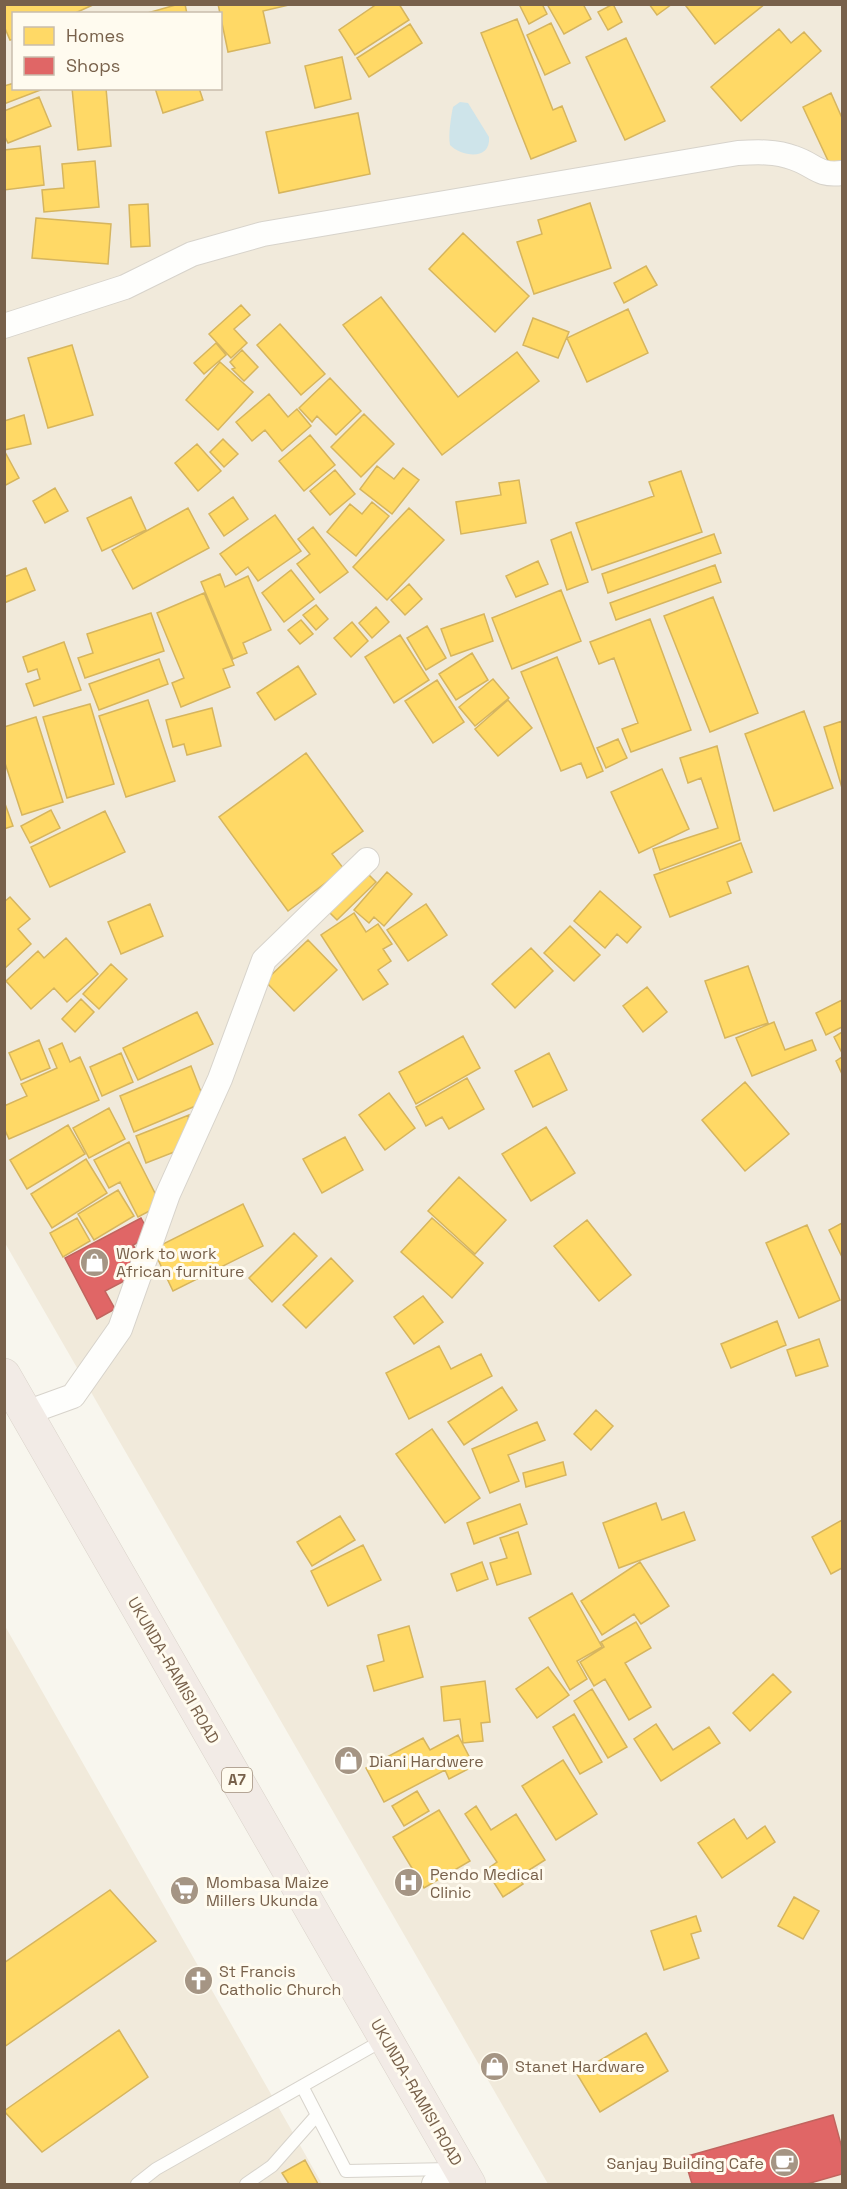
<svg xmlns="http://www.w3.org/2000/svg" width="847" height="2189" font-family="'Space Grotesk',sans-serif">
	<rect width="100%" height="100%" fill="#f8f6ee"/>
	<path fill="#f1eadb" fill-rule="evenodd" d="M4 5H842V2184H548L5 1243ZM14 14H220V88H14Z
		M5 1626 322 2184H5Z"/>
	<path fill="#cee4ea" d="M460 102 468 103 489 137C491 161 462 157 450 145 448 135 451 117 453 107Z"/>
	<path fill="#ffd966" stroke="#d6b55e" stroke-width="1.5" d="M4 4H95L73 14H14V39L10 40 4 26Z
		M179 4H185L187 14H144Z
		M218 4H293L263 11 270 43 228 52Z
		M377 4H399L409 20 355 55 339 30Z
		M519 4H542L547 14 529 24Z
		M547 4H583L591 19 564 34Z
		M613 4 622 22 608 30 598 12Z
		M649 4H672L657 15Z
		M688 4H765L715 44 686 6Z
		M517 19 553 110 562 106 576 141 531 159 481 33Z
		M551 23 570 63 545 75 527 35Z
		M410 24 422 43 369 77 357 58Z
		M779 29 791 43 804 32 821 51 741 121 711 87Z
		M626 38 665 121 625 140 586 57Z
		M342 57 351 99 315 108 305 66Z
		M14 83V88L43 89 4 104V86Z
		M72 88H106L111 146 78 150Z
		M155 88H199L203 100 163 113Z
		M831 93 842 118V161L831 167 803 107Z
		M39 97 51 126 8 143 4 135V111Z
		M358 113 370 174 279 193 266 132Z
		M40 146 44 185 4 190V150Z
		M95 161 99 207 44 212 42 190 64 188 62 164Z
		M590 203 611 268 534 294 517 242 542 234 538 220Z
		M148 204 150 246 131 247 129 205Z
		M36 218 111 224 108 264 32 258Z
		M463 233 529 296 495 332 429 269Z
		M646 266 657 285 624 303 614 283Z
		M381 297 458 397 517 352 539 381 442 455 343 325Z
		M241 305 250 315 234 329 247 343 231 358 209 334Z
		M628 309 648 353 587 382 567 338Z
		M533 318 569 332 558 358 523 345Z
		M280 324 325 374 301 395 257 345Z
		M216 343 226 355 204 374 194 363Z
		M72 345 93 415 48 428 28 358Z
		M242 350 258 367 244 381 232 369 235 368 230 362Z
		M220 362 253 392 218 430 186 400Z
		M330 378 361 411 336 435 317 416 312 422 299 408Z
		M269 394 288 417 297 409 311 426 282 451 265 430 252 441 236 422Z
		M364 414 394 444 361 477 331 447Z
		M24 415 31 444 4 450V421Z
		M310 435 335 465 304 491 279 461Z
		M223 439 238 454 224 467 210 452Z
		M197 444 221 471 198 491 175 463Z
		M5 452 19 478 4 486V453Z
		M377 466 394 479 403 468 419 480 392 514 360 489Z
		M335 470 355 494 330 515 310 491Z
		M681 471 702 532 592 570 576 523 654 496 649 482Z
		M519 480 526 523 461 534 456 502 501 495 499 483Z
		M55 488 68 511 45 523 33 501Z
		M131 497 146 530 102 551 87 518Z
		M233 497 248 519 224 536 209 514Z
		M372 502 389 516 356 556 327 532 350 504 362 514Z
		M188 508 209 548 133 589 112 550Z
		M409 508 444 540 387 600 353 567Z
		M275 515 301 551 258 581 248 567 236 575 220 554Z
		M313 527 348 572 320 593 297 564 310 554 298 539Z
		M571 532 588 582 567 590 551 540Z
		M714 534 721 553 608 593 602 574Z
		M538 561 548 584 516 597 506 576Z
		M715 565 721 582 616 620 610 603Z
		M26 568 35 590 4 603V577Z
		M291 570 314 599 284 622 262 593Z
		M220 574 225 587 248 576 271 630 243 643 247 653 233 659 201 582Z
		M409 584 422 599 405 615 391 600Z
		M561 590 581 641 512 669 492 618Z
		M204 593 234 665 223 669 230 687 181 707 172 683 184 678 157 613Z
		M713 597 758 713 710 732 664 616Z
		M316 605 328 619 316 630 303 615Z
		M376 607 389 622 372 638 359 623Z
		M151 613 164 651 85 678 78 658 93 653 87 634Z
		M484 614 493 641 451 656 441 629Z
		M650 619 691 730 631 752 622 729 638 723 614 658 599 664 590 642Z
		M301 620 313 634 300 644 288 630Z
		M352 622 368 641 351 657 334 638Z
		M427 626 446 658 426 670 407 638Z
		M400 635 429 680 394 703 365 657Z
		M64 642 81 690 34 706 26 684 40 679 37 669 28 672 23 657Z
		M472 653 488 680 456 700 439 674Z
		M557 657 603 771 587 778 581 763 561 771 521 672Z
		M159 659 168 684 99 710 89 684Z
		M298 666 316 694 275 720 257 693Z
		M493 679 509 698 475 726 459 707Z
		M437 680 464 722 433 743 405 701Z
		M148 700 175 781 126 797 99 716Z
		M508 700 532 728 498 756 475 729Z
		M90 704 114 784 67 798 43 717Z
		M212 708 221 746 187 755 184 744 173 747 166 720Z
		M804 711 833 788 774 811 745 734Z
		M36 717 63 802 22 815 4 760V727Z
		M842 721V788L824 727Z
		M618 739 627 758 606 768 597 748Z
		M717 746 740 840 660 870 653 849 718 828 701 778 688 783 680 758Z
		M306 753 363 831 332 854 344 869 288 911 219 817Z
		M662 769 689 829 639 853 611 792Z
		M4 801 13 826 4 829Z
		M51 810 60 828 30 843 21 826Z
		M105 811 125 852 50 887 31 847Z
		M741 843 752 872 727 882 731 893 670 917 654 875Z
		M366 872 376 882 337 920 327 910Z
		M387 872 412 894 384 926 374 917 369 923 354 910Z
		M600 891 641 927 627 943 617 934 605 948 574 921Z
		M10 897 30 919 18 929 31 944 4 969V902Z
		M150 904 163 936 121 954 108 922Z
		M426 904 447 935 408 961 387 930Z
		M354 913 366 932 378 924 392 944 383 949 391 961 378 970 388 984 363 1000 321 935Z
		M570 926 600 955 574 981 544 953Z
		M66 938 98 974 67 1002 54 988 31 1009 6 981 38 951 44 958Z
		M308 940 337 970 294 1011 265 981Z
		M531 948 553 971 515 1008 492 984Z
		M111 964 127 979 99 1009 83 994Z
		M748 966 768 1023 725 1038 705 981Z
		M647 987 667 1012 643 1032 623 1006Z
		M81 999 94 1012 75 1032 62 1019Z
		M842 1000V1027L826 1035 816 1013Z
		M197 1012 213 1044 138 1080 123 1048Z
		M774 1022 785 1050 812 1040 816 1050 752 1076 736 1038Z
		M842 1032V1053L834 1037Z
		M463 1036 480 1068 416 1104 399 1072Z
		M39 1040 50 1068 21 1080 9 1053Z
		M62 1043 70 1062 80 1057 99 1100 9 1139 4 1128V1106L27 1096 21 1084 57 1068 49 1049Z
		M121 1053 133 1082 102 1096 90 1067Z
		M549 1053 567 1090 533 1107 515 1071Z
		M842 1057V1074L836 1061Z
		M191 1066 205 1102 134 1132 120 1096Z
		M467 1078 484 1109 449 1129 442 1117 426 1126 416 1107Z
		M745 1082 789 1134 745 1171 702 1120Z
		M389 1093 415 1128 385 1150 359 1115Z
		M109 1108 125 1139 89 1158 73 1128Z
		M189 1115 182 1149 146 1163 136 1136Z
		M68 1125 85 1154 27 1189 10 1160Z
		M546 1127 575 1173 531 1201 502 1154Z
		M345 1137 363 1170 322 1193 303 1159Z
		M129 1142 161 1205 138 1217 120 1182 109 1188 94 1160Z
		M86 1159 107 1193 52 1228 31 1194Z
		M459 1177 506 1220 475 1254 428 1211Z
		M118 1190 134 1216 94 1240 78 1214Z
		M243 1204 263 1246 173 1291 153 1249Z
		M77 1218 90 1241 63 1257 50 1233Z
		M432 1218 483 1263 452 1298 401 1252Z
		M587 1220 631 1275 599 1301 554 1246Z
		M842 1223V1257L829 1230Z
		M807 1225 840 1300 799 1318 766 1243Z
		M294 1233 317 1256 272 1302 249 1278Z
		M331 1258 353 1281 306 1328 283 1305Z
		M423 1296 443 1322 414 1344 394 1317Z
		M777 1321 786 1345 731 1368 721 1344Z
		M819 1339 828 1366 796 1376 787 1350Z
		M439 1346 451 1369 481 1354 492 1376 409 1419 386 1373Z
		M502 1387 517 1410 464 1445 448 1422Z
		M596 1410 613 1426 591 1450 574 1434Z
		M537 1422 545 1440 508 1455 519 1481 490 1493 472 1449Z
		M432 1429 480 1498 445 1523 396 1454Z
		M563 1462 566 1475 526 1487 523 1473Z
		M656 1503 662 1520 684 1512 695 1540 619 1568 603 1523Z
		M520 1504 527 1524 474 1544 467 1523Z
		M340 1516 355 1540 312 1566 297 1542Z
		M842 1520V1568L831 1574 812 1537Z
		M518 1532 531 1574 497 1585 490 1563 507 1558 500 1538Z
		M363 1545 381 1580 328 1606 311 1571Z
		M482 1562 488 1579 457 1591 451 1574Z
		M640 1562 669 1606 641 1624 634 1614 602 1635 581 1601Z
		M572 1593 602 1647 577 1661 587 1679 570 1690 529 1618Z
		M636 1622 651 1648 625 1663 651 1707 629 1720 605 1679 594 1686 580 1662 604 1647 601 1642Z
		M409 1626 423 1677 374 1691 367 1666 384 1661 378 1635Z
		M548 1667 569 1695 537 1718 516 1689Z
		M773 1674 791 1692 750 1731 733 1713Z
		M485 1681 490 1722 481 1723 483 1741 463 1743 460 1719 444 1721 441 1687Z
		M592 1689 627 1747 608 1758 574 1701Z
		M574 1714 602 1762 580 1774 553 1727Z
		M656 1724 673 1750 709 1727 720 1743 661 1781 634 1739Z
		M458 1735 474 1766 449 1779 445 1770 384 1802 366 1768 423 1738 430 1750Z
		M563 1760 597 1814 556 1840 522 1786Z
		M417 1791 429 1811 404 1826 392 1806Z
		M476 1806 491 1830 516 1814 545 1860 518 1877 523 1884 503 1897 486 1870 497 1862 465 1814Z
		M439 1810 470 1861 424 1888 393 1837Z
		M734 1819 747 1839 765 1826 775 1842 722 1878 698 1843Z
		M110 1890 156 1941 4 2047V1963Z
		M794 1897 819 1911 803 1939 778 1926Z
		M696 1916 701 1931 691 1934 699 1958 664 1970 651 1931Z
		M119 2030 148 2077 42 2152 4 2111Z
		M646 2033 668 2071 600 2112 577 2074Z
		M305 2160 318 2184H289L282 2173Z"/>
	<path fill="#e06666" stroke="#c1645e" stroke-width="1.5" d="M141 1218 151 1236 133 1245 141 1258 127 1266 132 1277 105 1291 115 1309 97 1319 65 1258Z
		M833 2115 842 2148V2174L807 2184H692L684 2157Z"/>
	<g fill="none" stroke-linecap="round" stroke-linejoin="round">
		<defs>
			<path id="lane" d="M302 2086 346 2171 451 2169
				M137 2184 156 2169 385 2039
				M246 2184 272 2166 317 2115"/>
			<path id="street" d="M4 326 125 287 192 254 263 234 738 153C756 152 776 151 794 158 815 165 817 176 842 173
				M26 1413 73 1396 120 1329 168 1194 220 1079 264 960 367 860
				M434 2184 461 2168"/>
			<path id="highway" d="M4 1375 469 2184"/>
		</defs>
		<use href="#lane" stroke="#d7d3cb" stroke-width="14"/>
		<use href="#street" stroke="#d7d3cb" stroke-width="26"/>
		<use href="#highway" stroke="#dad3ca" stroke-width="34"/>
		<use href="#lane" stroke="#fefefc" stroke-width="12"/>
		<use href="#street" stroke="#fefefc" stroke-width="24"/>
		<use href="#highway" stroke="#f2ebe6" stroke-width="33"/>
	</g>
	<defs>
		<symbol id="shop-disc" viewBox="-11 -11 22 22"><circle r="9.5" fill="#a59584" stroke="#fffbef"/><path d="M-5-2.5h2.3a2.7 3.5 0 0 1 5.4 0H5L5.5 6h-11ZM-1.5-2.5h3a1.5 2.3 0 0 0-3 0Z" fill="#fff"/></symbol>
		<symbol id="hospital-disc" viewBox="-11 -11 22 22"><circle r="9.5" fill="#a59584" stroke="#fffbef"/><path d="M-5-5h3v3.5h4V-5h3V5h-3V1.5h-4V5h-3Z" fill="#fff"/></symbol>
		<symbol id="supermarket-disc" viewBox="-11 -11 22 22"><circle r="9.5" fill="#a59584" stroke="#fffbef"/><path d="M-6-5.5h2.5l.6 2H6L4.5 2H-2.5L-4.4-4H-6ZM-1.5 3.2a1.3 1.3 0 1 0 .1 0ZM3 3.2a1.3 1.3 0 1 0 .1 0Z" fill="#fff"/></symbol>
		<symbol id="church-disc" viewBox="-11 -11 22 22"><circle r="9.5" fill="#a59584" stroke="#fffbef"/><path d="M-1.2-6h2.4v3.5h3.3v2.4h-3.3V6h-2.4V-.1h-3.3v-2.4h3.3Z" fill="#fff"/></symbol>
		<symbol id="cafe-disc" viewBox="-11 -11 22 22"><circle r="9.5" fill="#a59584" stroke="#fffbef"/><path d="M-5.5-4.5H6V0H3Q3 3.5 0 3.5H-2.5Q-5.5 3.5-5.5 0ZM3-3.2v2h1.7v-2ZM-6 4.5H4V6H-6Z" fill="#fff"/></symbol>
	</defs>
	<g fill-rule="evenodd">
		<use href="#shop-disc" x="78" y="1246" width="33" height="33"/>
		<use href="#shop-disc" x="332" y="1744" width="33" height="33"/>
		<use href="#hospital-disc" x="392" y="1866" width="33" height="33"/>
		<use href="#supermarket-disc" x="168" y="1874" width="33" height="33"/>
		<use href="#church-disc" x="182" y="1964" width="33" height="33"/>
		<use href="#shop-disc" x="478" y="2050" width="33" height="33"/>
		<use href="#cafe-disc" x="768" y="2146" width="33" height="33"/>
	</g>
	<g text-anchor="middle" stroke-width="6" stroke-linejoin="round" paint-order="stroke">
		<rect fill="#fffbef" stroke="#a08f7c" stroke-width="1.5" x="222" y="1768" width="30" height="24" rx="4.5"/>
		<g font-size="15" font-weight="bold" fill="#78614b">
			<text x="237" y="1785">A7</text>
		</g>
		<g font-size="16" fill="#78614b" stroke="#fffbef" text-anchor="start">
			<text x="116" y="1259">Work to work<tspan x="116" dy="18">African furniture</tspan></text>
			<text x="369" y="1767">Diani Hardwere</text>
			<text x="430" y="1880">Pendo Medical<tspan x="430" dy="18">Clinic</tspan></text>
			<text x="206" y="1888">Mombasa Maize<tspan x="206" dy="18">Millers Ukunda</tspan></text>
			<text x="219" y="1977">St Francis<tspan x="219" dy="18">Catholic Church</tspan></text>
			<text x="515" y="2072">Stanet Hardware</text>
			<text x="764" y="2169" text-anchor="end">Sanjay Building Cafe</text>
		</g>
		<g font-size="16" fill="#78614b" stroke="#fffbef">
			<text transform="translate(174 1670) rotate(60)" y="6">UKUNDA-RAMISI ROAD</text>
			<text transform="translate(417 2092) rotate(60)" y="6">UKUNDA-RAMISI ROAD</text>
		</g>
	</g>
	<rect width="847" height="2189" fill="none" stroke="#78614b" stroke-width="12"/>
	<rect x="12" y="12" width="210" height="78" fill="#fffbef" stroke="#c9bdad" stroke-width="1.5"/>
	<rect x="24" y="27" width="30" height="18" fill="#ffd966" stroke="#c9bdad" stroke-width="1.5"/>
	<text x="66" y="42" font-size="18" fill="#78614b">Homes</text>
	<rect x="24" y="57" width="30" height="18" fill="#e06666" stroke="#c9bdad" stroke-width="1.5"/>
	<text x="66" y="72" font-size="18" fill="#78614b">Shops</text>
</svg>
